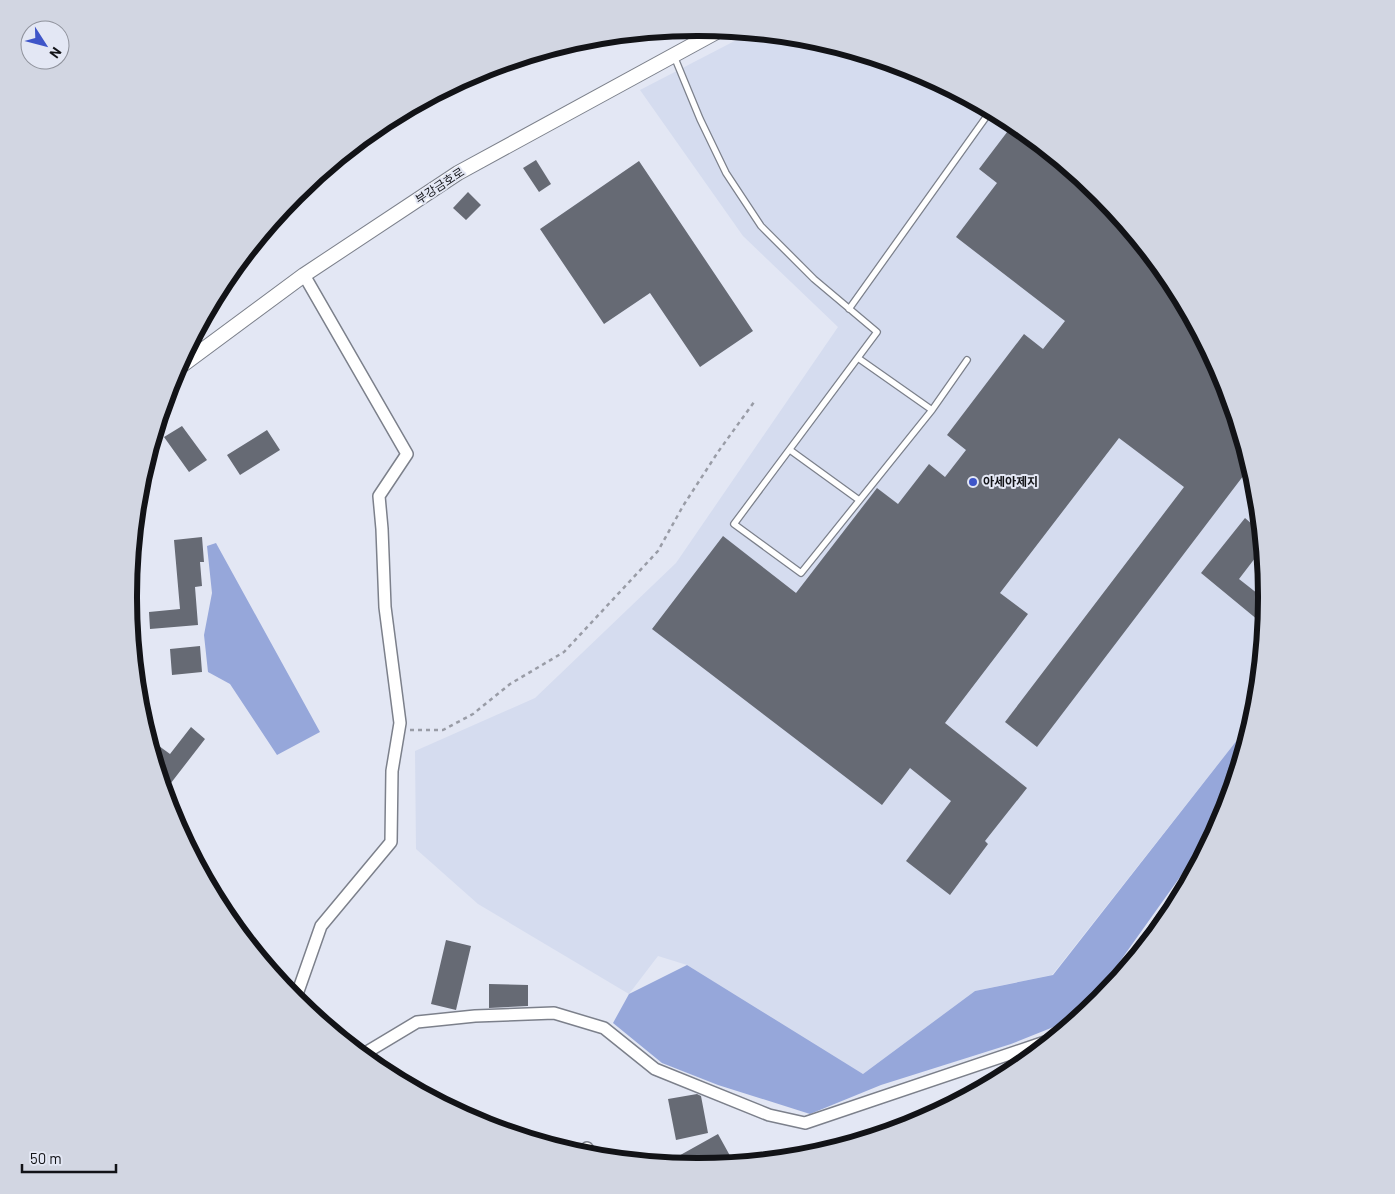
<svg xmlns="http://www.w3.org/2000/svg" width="1395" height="1194" font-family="Barlow,'Noto Sans KR',sans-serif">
	<rect width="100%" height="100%" fill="#e3e7f4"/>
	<path fill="#d5dcef" d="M750 33 809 39 916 71 1014 124 1100 195 1171 281 1224 379 1256 486 1267 597 1256 708 1252 721 1052 975 975 991 863 1074 797 1035 687 965 658 956 629 994 478 904 416 849 415 751 535 698 676 563 838 327 743 236 640 90Z"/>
	<path fill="#96a7da" d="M216 543 320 732 277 755 230 684 208 672 204 635 212 593 207 546Z
		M1252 721 1222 818 1081 1016 1011 1044 881 1085 810 1114 718 1085 662 1063 613 1023 629 994 687 965 863 1074 975 991 1053 975Z"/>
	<path fill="#666a74" d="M1014 123 1100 195 1171 281 1224 379 1250 467 1037 747 1005 722 1184 487 1119 438 1000 593 1028 614 945 723 1027 788 985 841 988 844 950 895 906 861 951 801 910 768 882 805 652 629 723 536 796 593 877 488 898 504 929 464 945 477 966 450 947 435 1024 334 1043 349 1065 321 956 237 997 183 979 169Z
		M536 160 551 184 539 192 523 168Z
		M639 161 753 331 700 367 650 293 604 324 540 229Z
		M468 192 481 205 466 220 453 208Z
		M182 426 207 460 189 472 164 437Z
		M267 430 280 450 240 475 227 455Z
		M1245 518 1260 531 1262 549 1239 579 1267 601 1264 625 1201 573Z
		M202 537 204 562H200L202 586 195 587 198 625 150 629 149 612 180 609 174 540Z
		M200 646 202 672 172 675 170 649Z
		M191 727 205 739 164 792 148 738 170 754Z
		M446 940 471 946 456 1010 431 1004Z
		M489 984 528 985V1006L489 1008Z
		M697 1094 701 1096 708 1133 676 1140 668 1099Z
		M718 1134 734 1163 697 1166 679 1165 675 1158Z"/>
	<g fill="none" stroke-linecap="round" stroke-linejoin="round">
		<defs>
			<path id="service" d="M674 56 700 119 726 173 761 226 814 279 877 332 734 524 801 573 932 410
				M849 309 989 113
				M858 358 932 410 967 360
				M790 450 859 500"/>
			<path id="minor" d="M1136 956 1189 881
				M295 1000 321 926 391 842 392 771 400 723 385 607 382 529 379 496 407 454 304 275
				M362 1055 417 1022 475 1016 554 1013 604 1028 655 1069 769 1115 805 1123 1051 1040
				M587 1148 592 1156"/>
			<path id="tertiary" d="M177 369 304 275 458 173 720 30"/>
		</defs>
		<use href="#service" stroke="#7c808b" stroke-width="8"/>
		<use href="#minor" stroke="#7c808b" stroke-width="14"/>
		<use href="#tertiary" stroke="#7c808b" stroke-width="16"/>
		<path stroke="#999ca6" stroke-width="2.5" stroke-dasharray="4 4" stroke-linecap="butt" d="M410 730H443L473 714 510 684 564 652 658 551 683 506 718 452 754 402"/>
		<use href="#service" stroke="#fff" stroke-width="5.5"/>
		<use href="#minor" stroke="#fff" stroke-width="11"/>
		<use href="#tertiary" stroke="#fff" stroke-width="14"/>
	</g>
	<circle fill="#3e55c8" stroke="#e3e7f4" stroke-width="2" cx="973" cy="482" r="5"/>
	<g text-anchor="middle" stroke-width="4" stroke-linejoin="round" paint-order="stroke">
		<g font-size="12" fill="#121317" stroke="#e3e7f4">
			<text transform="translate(440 186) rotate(-33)" y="4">부강금호로</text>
		</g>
		<g font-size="12" font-weight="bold" fill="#121317" stroke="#e3e7f4" text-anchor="start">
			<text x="983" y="486">아세아제지</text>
		</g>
	</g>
	<path d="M0 0H1395V1194H0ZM697 36H698A560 560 0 0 1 1258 596V598A560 560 0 0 1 698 1158H697A560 560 0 0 1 137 598V596A560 560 0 0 1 697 36Z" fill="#d2d6e2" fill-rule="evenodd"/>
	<path fill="none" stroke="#121317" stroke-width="6" d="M697 36H698A560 560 0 0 1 1258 596V598A560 560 0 0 1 698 1158H697A560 560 0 0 1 137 598V596A560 560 0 0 1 697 36Z"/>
	<g transform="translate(45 45) rotate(126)"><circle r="24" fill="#e3e7f4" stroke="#8f929c"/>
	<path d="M0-4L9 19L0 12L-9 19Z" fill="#3e55c8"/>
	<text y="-8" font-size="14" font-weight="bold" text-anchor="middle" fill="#121317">N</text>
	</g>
	<path d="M22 1164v8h94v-8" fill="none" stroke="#121317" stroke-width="2.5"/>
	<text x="30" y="1164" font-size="15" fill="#121317" stroke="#e3e7f4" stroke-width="4" paint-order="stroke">50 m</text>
</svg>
